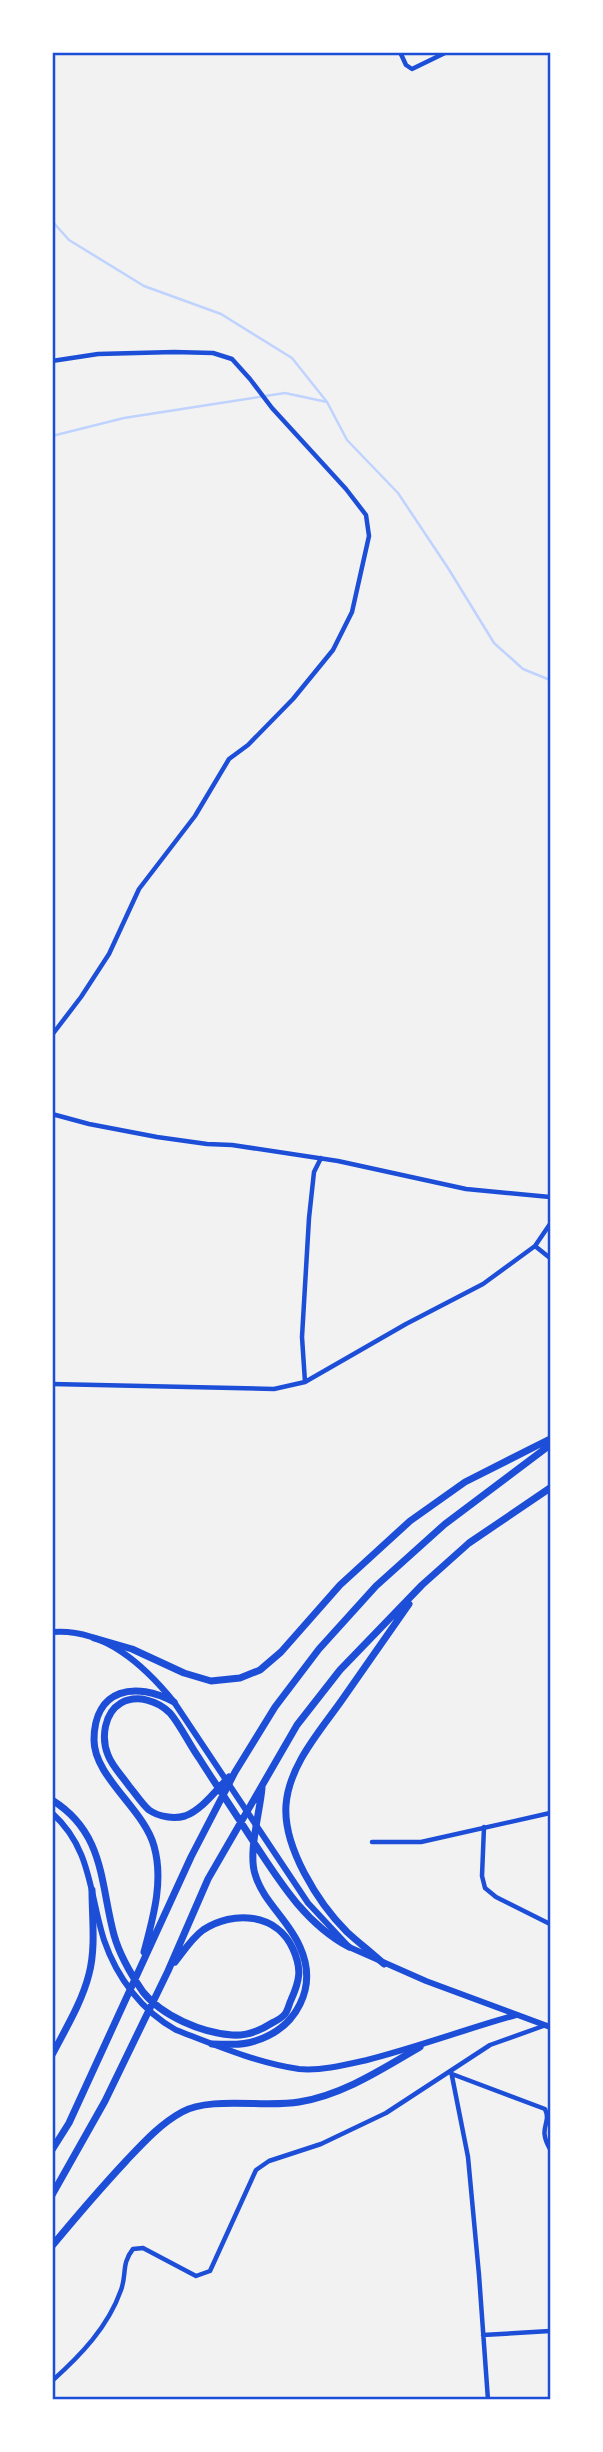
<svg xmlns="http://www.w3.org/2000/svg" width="603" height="2452" font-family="Bitter,serif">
	<rect width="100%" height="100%" fill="#f2f2f2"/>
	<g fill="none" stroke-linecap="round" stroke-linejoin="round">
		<path stroke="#bfd3fe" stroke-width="2.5" d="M52 221 69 240 144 286 221 314 292 358 327 402 347 440 398 493 448 568 494 643 523 669 550 680
			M52 436 124 418 285 393 327 402"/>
		<path stroke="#1d4ed8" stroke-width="4.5" d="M400 52 406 65 412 69 447 52
			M52 361 98 354 174 352 213 353 232 359 250 379 272 408 346 489 366 515 369 536 352 612 333 650 293 699 248 745 229 759 195 816 139 889 109 954 81 997 52 1035
			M52 1114 89 1124 157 1137 207 1144 232 1145 338 1161 466 1189 550 1197
			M535 1246 550 1258
			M305 1382 302 1337 309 1218 314 1172 321 1158
			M52 1384 274 1389 305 1382 406 1324 483 1284 535 1246 550 1224
			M484 1827 482 1876 485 1888 496 1897 550 1924
			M372 1842H421L550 1813
			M451 2071 468 2157 479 2275 488 2400
			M452 2074 545 2109C552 2124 537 2127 550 2149
			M483 2335 550 2331
			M52 2381C81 2355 108 2327 121 2290 127 2274 121 2264 133 2249L143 2248 196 2276 210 2271 256 2170 269 2161 321 2144 386 2113 490 2045 546 2025"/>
		<path stroke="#1d4ed8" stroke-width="6" d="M52 1632C104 1628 144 1665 174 1702L308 1903 349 1947 426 1981 550 2027
			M52 1813C92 1849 89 1893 104 1940 117 1978 142 2011 176 2030 215 2045 257 2063 299 2069 321 2071 345 2065 367 2060 418 2047 466 2029 516 2015"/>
		<path stroke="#1d4ed8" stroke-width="7" d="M94 1638 132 1649 184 1673 211 1681 240 1678 260 1670 281 1652 340 1585 410 1521 465 1482 550 1439
			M229 1777C217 1789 202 1810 185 1816 174 1819 159 1817 149 1810 142 1804 135 1793 129 1786 122 1776 112 1766 108 1755 101 1738 104 1713 121 1703 137 1694 158 1701 170 1713 181 1726 189 1744 199 1758 216 1785 234 1811 251 1838 278 1879 304 1923 349 1947
			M52 1800C105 1833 100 1883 114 1935 119 1953 132 1976 143 1992 162 2016 202 2033 232 2035 246 2036 261 2030 272 2023 276 2021 282 2018 285 2014 288 2010 289 2004 291 2000 300 1980 302 1969 293 1949 277 1913 233 1910 203 1930 192 1938 183 1952 175 1962
			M144 1952C153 1918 164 1881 154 1846 144 1809 94 1777 94 1740 94 1688 136 1681 174 1702
			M384 1964C372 1953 359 1943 347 1932 318 1903 283 1847 286 1805 289 1764 322 1729 344 1697 366 1666 387 1635 409 1604
			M212 2044C226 2044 242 2046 255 2041 297 2028 318 1987 300 1947 289 1920 263 1902 255 1874 248 1852 260 1812 262 1788
			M52 2055C66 2028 82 2002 89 1974 96 1948 92 1917 92 1890
			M52 2150 69 2123 191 1857 235 1772 275 1707 319 1649 376 1586 445 1524 550 1445
			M52 2195 105 2101 168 1971 208 1879 297 1725 340 1670 422 1585 469 1543 550 1488
			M52 2246C76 2217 100 2189 126 2161 143 2143 160 2124 182 2112 210 2096 266 2108 299 2102 343 2095 382 2069 420 2047"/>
	</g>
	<rect width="603" height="2452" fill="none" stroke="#ffffff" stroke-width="108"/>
	<rect x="54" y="54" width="495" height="2344" fill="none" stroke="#1d4ed8" stroke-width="2.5"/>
</svg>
